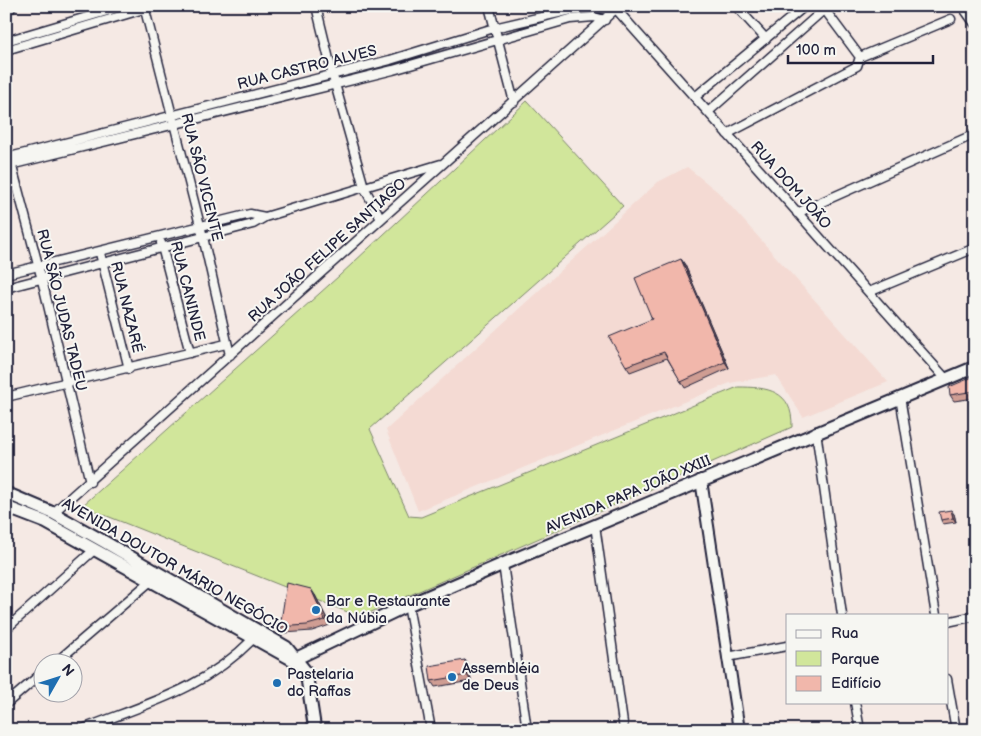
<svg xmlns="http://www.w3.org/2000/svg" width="981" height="736" font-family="'Balsamiq Sans',sans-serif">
	<rect width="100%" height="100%" fill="#f5e9e4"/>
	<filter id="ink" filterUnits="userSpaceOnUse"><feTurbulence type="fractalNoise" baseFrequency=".02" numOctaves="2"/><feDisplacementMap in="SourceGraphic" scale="10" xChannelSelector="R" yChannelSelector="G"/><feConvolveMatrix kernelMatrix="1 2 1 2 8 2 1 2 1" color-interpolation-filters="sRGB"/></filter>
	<g filter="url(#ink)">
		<path fill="#f4dad3" d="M687 167 718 192 888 382 803 417 776 375 730 383 418 511 386 430 658 182Z"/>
		<path fill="#d1e69b" stroke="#7a846b" d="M527 101 623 206 370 429 409 516 421 517 738 387C767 387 793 390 792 427L360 617 82 506 339 276Z"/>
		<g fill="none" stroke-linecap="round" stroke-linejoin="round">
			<defs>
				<path id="minor" d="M144 6 203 237 230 355
					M316 6 335 84 364 187 381 219
					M489 6 514 102
					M736 6 766 39
					M962 6 975 24
					M616 9 946 379
					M6 41 124 6
					M6 50 154 6
					M860 57 951 19
					M695 97 805 6
					M708 112 828 6
					M727 134 857 66 860 57 825 10
					M6 144 42 280 90 482
					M6 158 390 60 494 28 580 8H601L613 11
					M6 166 393 70 570 19 594 17 605 20
					M797 213 975 134
					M161 243 190 353
					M100 253 129 369
					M6 274 250 214 265 217
					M6 288 253 224 265 217 441 164
					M869 292 975 248
					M6 397 226 344
					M900 397 936 615
					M816 431 842 615
					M53 513 619 6
					M595 525 624 730
					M503 564 527 730
					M408 605 431 730
					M947 622 975 616
					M6 629 94 550
					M727 657 787 646
					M54 664 153 579
					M947 679 956 730
					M855 702 860 730
					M6 704 42 673
					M80 730C145 704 202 691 253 639"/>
				<path id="tertiary" d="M6 10 11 6
					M701 480 739 730"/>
				<path id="secondary" d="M6 493 53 513 103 541 286 647 306 672 315 730
					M6 507 45 522 293 660 408 605 503 564 975 367"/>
			</defs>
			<use href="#minor" stroke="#22223b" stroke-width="11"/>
			<use href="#tertiary" stroke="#22223b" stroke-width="14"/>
			<use href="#secondary" stroke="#22223b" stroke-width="15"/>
			<use href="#minor" stroke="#f6f6f2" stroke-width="8"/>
			<use href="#tertiary" stroke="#f6f6f2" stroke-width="10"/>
			<use href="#secondary" stroke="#f6f6f2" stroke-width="11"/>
		</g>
		<path fill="#cf9d93" stroke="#22223b" d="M681 259 685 265 729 368 685 388 667 358 630 372 626 366 652 319Z
			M975 376V398L954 401 950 395Z
			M954 514 956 522 943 524 941 520Z
			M315 595 330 625 312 631 284 633 280 627Z
			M465 660 469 666 471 681 435 687 431 681Z"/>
		<path fill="#a98078" stroke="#22223b" d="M681 259 685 265 729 368 725 362Z
			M951 510 954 514 956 522 953 518Z
			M311 589 315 595 330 625 325 620Z
			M465 660 469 666 471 681 467 675Z"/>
		<path fill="#f1b7ab" stroke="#22223b" d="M681 259 725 362 681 382 664 352 626 366 609 337 652 319 635 278Z
			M975 376V391L950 395 949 387Z
			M951 510 953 518 941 520 939 512Z
			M287 583 311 589 325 620 307 625 280 627Z
			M465 660 467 675 431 681 429 666Z"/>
	</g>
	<g fill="#1f6fb2" stroke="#f6f6f2" stroke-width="2">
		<circle cx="316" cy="610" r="5"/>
		<circle cx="452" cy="677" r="5"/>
		<circle cx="277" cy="683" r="5"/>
	</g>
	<g text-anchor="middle" stroke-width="4" stroke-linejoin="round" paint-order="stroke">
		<g font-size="15" fill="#22223b" stroke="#f6f6f2">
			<text transform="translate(307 67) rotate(-14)" y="5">RUA CASTRO ALVES</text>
			<text transform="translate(202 177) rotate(76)" y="5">RUA SÃO VICENTE</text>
			<text transform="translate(791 185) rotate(48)" y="5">RUA DOM JOÃO</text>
			<text transform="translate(327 250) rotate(-42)" y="5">RUA JOÃO FELIPE SANTIAGO</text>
			<text transform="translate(188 291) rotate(76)" y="5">RUA CANINDE</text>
			<text transform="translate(127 307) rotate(76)" y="5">RUA NAZARÉ</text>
			<text transform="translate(62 310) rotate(76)" y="5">RUA SÃO JUDAS TADEU</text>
			<text transform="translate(628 494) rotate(-23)" y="5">AVENIDA PAPA JOÃO XXIII</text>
			<text transform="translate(175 566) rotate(30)" y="5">AVENIDA DOUTOR MÁRIO NEGÓCIO</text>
		</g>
		<g font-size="15" fill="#22223b" stroke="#f6f6f2" text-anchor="start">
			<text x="326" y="606">Bar e Restaurante<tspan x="326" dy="17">da Núbia</tspan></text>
			<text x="462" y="673">Assembléia<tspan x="462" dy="17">de Deus</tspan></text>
			<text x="287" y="679">Pastelaria<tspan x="287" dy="17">do Raffas</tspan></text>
		</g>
	</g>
	<rect width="981" height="736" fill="none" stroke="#f6f6f2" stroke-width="25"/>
	<rect x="12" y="12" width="956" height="711" fill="none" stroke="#22223b" stroke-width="2" filter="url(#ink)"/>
	<rect x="786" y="614" width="162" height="90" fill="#f6f6f2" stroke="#a1a1a9"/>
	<rect x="796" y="630" width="25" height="8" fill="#f6f6f2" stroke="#a1a1a9"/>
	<text x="831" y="638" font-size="15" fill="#22223b">Rua</text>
	<rect x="796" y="651" width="25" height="15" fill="#d1e69b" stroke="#a1a1a9"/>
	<text x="831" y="664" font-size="15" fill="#22223b">Parque</text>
	<rect x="796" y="676" width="25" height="15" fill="#f1b7ab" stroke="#a1a1a9"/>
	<text x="831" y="688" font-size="15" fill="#22223b">Edifício</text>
	<g transform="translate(58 678) rotate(51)"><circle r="24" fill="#f6f6f2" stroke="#a1a1a9"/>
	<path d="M0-4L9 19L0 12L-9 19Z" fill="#1f6fb2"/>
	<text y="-8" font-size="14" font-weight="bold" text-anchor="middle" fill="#22223b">N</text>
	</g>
	<path d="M788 55v8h145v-8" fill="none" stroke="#22223b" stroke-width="2.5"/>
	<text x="796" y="55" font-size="15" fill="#22223b" stroke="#f6f6f2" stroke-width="4" paint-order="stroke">100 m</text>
</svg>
